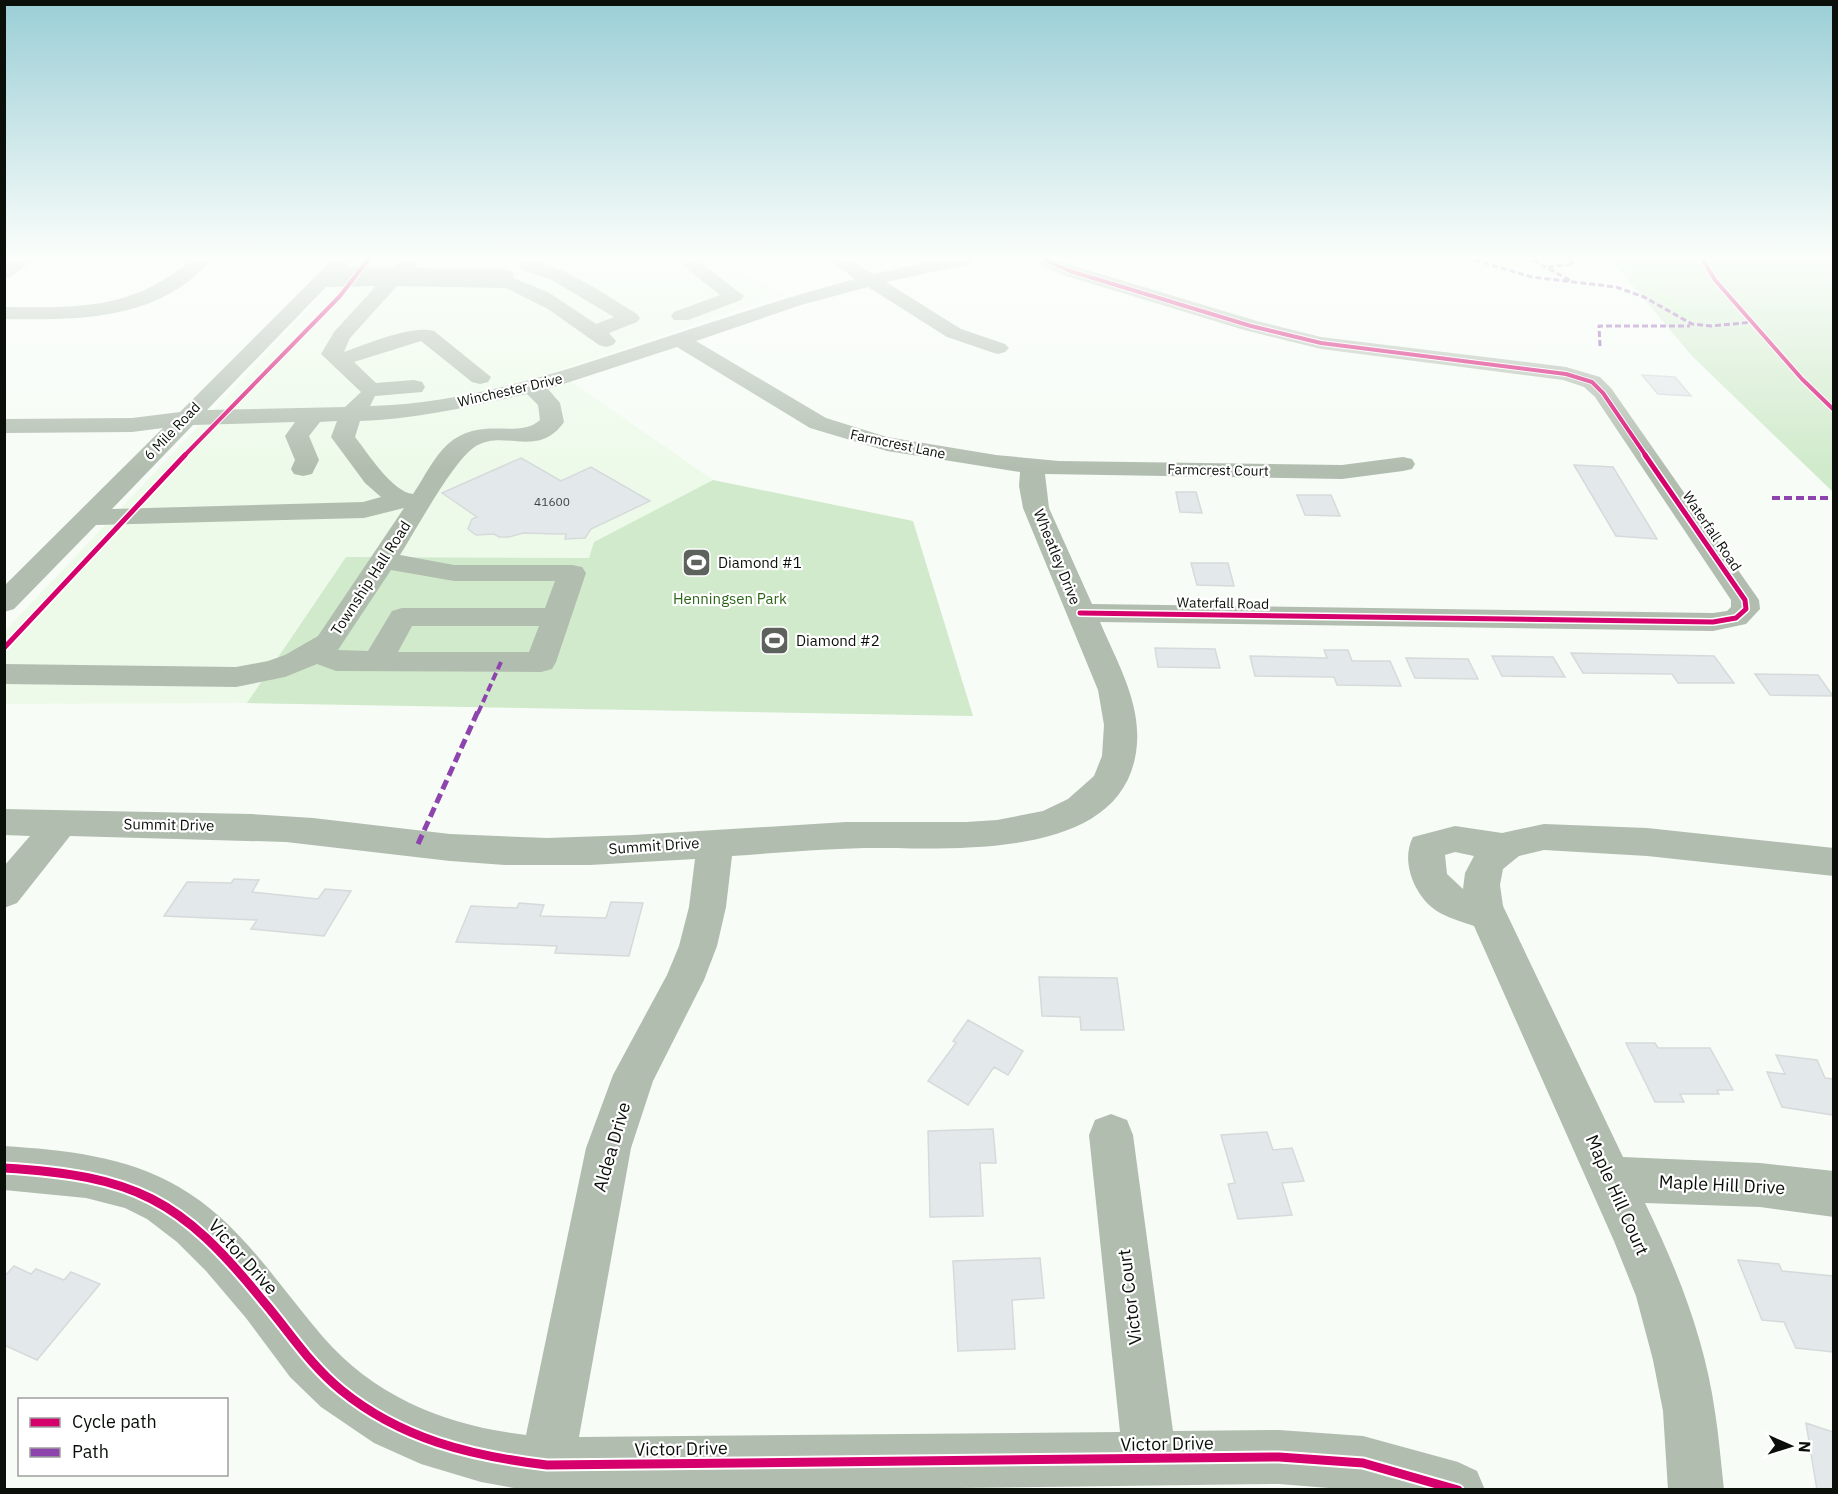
<svg xmlns="http://www.w3.org/2000/svg" width="1838" height="1494" font-family="'IBM Plex Sans',sans-serif">
	<rect width="100%" height="100%" fill="#f7fcf6"/>
	<path fill="#edfae9" d="M355 260H720L783 295 556 371 713 480 594 542 589 558 346 557 247 703 5 704 4 632Z"/>
	<path fill="#d0eacb" d="M1611 260H1833V492L1692 356Z
		M713 480 913 521 973 716 247 703 346 557 589 558 594 542Z"/>
	<g fill="none" stroke-linecap="round" stroke-linejoin="round">
		<path stroke="#c5f6ba" stroke-width="4.5" d="M1619 260 1688 318"/>
	</g>
	<path fill="#e3e8eb" stroke="#d6dadb" stroke-width="1.5" d="M1642 375 1675 377 1691 396 1658 394Z
		M521 458 561 481 591 467 650 501 591 529 585 538 565 539 566 534H558L523 533 509 537H499L494 534 476 535 468 529 472 519 477 517 442 493Z
		M1574 465 1613 467 1657 539 1616 536Z
		M1176 492H1196L1202 513 1180 512Z
		M1297 495H1331L1340 516 1305 515Z
		M1191 563H1228L1234 586 1197 585Z
		M1155 648 1215 649 1220 668 1158 667Z
		M1324 650H1348L1352 661H1390L1401 686 1337 685 1334 677 1255 676 1250 656 1327 658Z
		M1571 653 1714 656 1734 683H1678L1672 674 1583 673Z
		M1492 656 1553 657 1565 677 1502 676Z
		M1406 658 1468 659 1478 679 1415 678Z
		M1755 674 1818 675 1833 696 1770 695Z
		M234 879 259 880 252 892 318 899 325 889 351 891 324 936 251 929 257 920 164 916 187 882 231 883Z
		M611 902 643 903 629 956 555 953 557 946 456 942 471 906 517 908 519 903 544 905 540 916 606 918Z
		M1039 977 1117 978 1124 1030H1081L1080 1017 1042 1016Z
		M968 1020 1023 1051 1008 1075 994 1067 968 1105 928 1081 956 1043 953 1041Z
		M1626 1043H1655L1658 1048H1710L1733 1090H1717L1719 1094H1680L1684 1102H1655Z
		M1776 1055 1817 1060 1825 1078 1833 1079V1115L1782 1107 1767 1072 1785 1074Z
		M993 1129 996 1163H980L983 1216 930 1217 928 1131Z
		M1267 1132 1273 1150 1292 1148 1304 1181 1282 1183 1292 1215 1238 1219 1228 1184 1235 1183 1221 1135Z
		M1040 1258 1044 1298 1012 1300 1015 1349 958 1351 953 1261Z
		M1738 1260 1779 1264 1782 1271 1833 1276V1352L1796 1348 1784 1322 1762 1320Z
		M14 1266 31 1274 36 1269 64 1280 71 1272 100 1284 37 1360 4 1345V1277Z
		M1806 1423 1833 1432V1490H1817Z"/>
	<g fill="none" stroke-linecap="round" stroke-linejoin="round">
		<path fill="#b1bdaf" fill-rule="evenodd" d="M11 260H33L11 277 4 279V264Z
			M191 260H211C207 266 200 271 195 276 143 321 70 320 4 319V307C78 308 132 310 191 260Z
			M332 260H351L346 267H394L401 260H420L414 268 505 269 512 271 514 275 513 278 548 292 596 324 614 317 550 279 521 270 519 266 521 262C549 255 612 299 637 314L640 318 637 322 609 333 616 341 613 345 606 347 599 345 548 309 506 288 397 286 350 338 344 352C368 344 410 325 434 331L491 377 488 382 480 384 472 382 421 341 354 362 376 383 414 380 422 382 425 387 422 392 375 396 370 406C464 404 557 373 645 344 715 321 784 298 855 279L829 260H851L873 274 937 260H972L970 264 886 282 961 329 1005 344 1009 348 1005 352 998 354 991 352 947 337 868 287 801 305 696 341 826 418 887 437 996 455 1059 461 1342 465 1403 457 1412 459 1415 464 1412 469 1403 471 1342 479 1045 474 1049 508 1092 604 1713 613 1727 611 1731 607V600L1595 397 1584 387 1563 380 1321 349 1244 330 1063 275 1038 264 1036 260H1060L1077 267 1257 321 1321 337 1566 367 1600 377 1611 388 1759 600 1760 609 1746 624 1713 631 1100 622C1116 660 1140 700 1137 743 1129 865 947 847 864 848 820 849 776 853 732 856L726 907 717 946 704 980 653 1081 631 1148 579 1437 1120 1432 1089 1135 1095 1120 1111 1114 1127 1120 1133 1135 1173 1431 1279 1430 1363 1436 1458 1462 1477 1471 1485 1490H1354L1279 1484 791 1490H525L481 1482 421 1464 374 1443 321 1407 290 1377 246 1318 206 1271 177 1242 147 1219 125 1208 86 1198 4 1190V1146C65 1150 126 1156 179 1187 241 1223 278 1285 323 1337 376 1398 448 1426 526 1435L586 1148 613 1075 667 975 679 946 689 907 695 859 590 865H505L450 861 286 842 70 836 17 903 4 908V866L30 836 4 835V809L251 814 313 818 450 834 547 838 633 835 846 822H966L997 820 1043 811 1068 799 1094 776 1102 756 1104 725 1098 690 1023 508 1019 486 1020 472 887 451 810 428 677 347 548 389 560 403 564 422C538 459 505 429 476 446 454 459 416 530 400 555L454 565H572L582 567 586 573 556 662 552 669 541 672 336 671 317 664 285 677 236 687 4 684V664L236 667 268 661 285 655 318 636 404 508 364 518 96 525 14 609 4 612V586L163 428 132 432 4 433V419L132 418 180 412ZM376 286 334 332 321 354 361 392 345 407 207 410 326 287ZM527 394 538 405 540 420C518 440 481 415 448 444 434 456 424 478 413 494 392 492 368 453 355 437L360 421C417 419 472 406 527 394ZM337 421 331 437 365 483 381 497 363 502 112 509 193 425 295 422 285 436 295 460 291 469 294 474 303 476 312 474 319 460 309 436 320 422ZM391 570 454 581H555L545 608H402L392 611 368 651 338 650ZM412 626H539L529 652H398Z
			M676 260H697L744 296 741 300 688 320H674L671 316 674 312 720 295Z
			M1544 824 1647 828 1834 848V876L1647 856 1544 850 1519 856 1503 869 1500 885 1503 906 1623 1157 1760 1163 1834 1171V1217L1760 1207 1645 1203C1677 1269 1705 1339 1715 1412 1719 1437 1721 1464 1724 1490H1668L1663 1411 1653 1360 1636 1296 1614 1241 1474 926C1463 922 1452 919 1442 914 1417 902 1399 863 1413 837L1455 826 1502 833ZM1455 852 1474 856 1465 873 1463 889 1447 874 1445 855Z"/>
		<path stroke="#8e44ad" stroke-width="3" stroke-dasharray="6 3" stroke-linecap="butt" d="M1475 260 1532 277 1616 287 1644 297 1692 324 1711 326 1754 322
			M1533 260 1571 281
			M1831 260 1834 264
			M1548 267 1574 264 1570 260
			M1600 346 1599 326H1690"/>
		<path stroke="#8e44ad" stroke-width="4" stroke-dasharray="8 4" stroke-linecap="butt" d="M1772 498H1834
			M478 713 501 662"/>
		<path stroke="#8e44ad" stroke-width="5" stroke-dasharray="10 5" stroke-linecap="butt" d="M418 844 478 711"/>
		<defs>
			<path id="cycleway-far2" d="M1045 260 1070 271 1251 326 1321 343 1566 374 1592 382 1603 393 1646 456
				M1703 260 1715 280 1802 379 1834 410
				M184 456 340 296 368 260"/>
			<path id="cycleway-far1" d="M1080 613 1713 622 1736 618 1746 609 1745 600 1645 455
				M4 648 185 455"/>
			<path id="cycleway" d="M4 1168C135 1176 180 1198 263 1301 289 1331 309 1364 341 1390 401 1439 471 1456 547 1465L1279 1457 1363 1463 1458 1490"/>
		</defs>
		<use href="#cycleway-far2" stroke="#fff" stroke-width="6"/>
		<use href="#cycleway-far1" stroke="#fff" stroke-width="8"/>
		<use href="#cycleway" stroke="#fff" stroke-width="13"/>
		<use href="#cycleway-far2" stroke="#d6006c" stroke-width="4"/>
		<use href="#cycleway-far1" stroke="#d6006c" stroke-width="5"/>
		<use href="#cycleway" stroke="#d6006c" stroke-width="9"/>
	</g>
	<linearGradient id="sky" x2="0" y2="1"><stop stop-color="#9aced6"/><stop offset="0.55" stop-color="#fbfefb"/><stop offset="1" stop-color="#fbfefb" stop-opacity="0"/></linearGradient>
	<rect width="1838" height="469" fill="url(#sky)"/>
	<defs>
		<symbol id="stadium-square" viewBox="-11 -11 22 22"><rect x="-9" y="-9" width="18" height="18" rx="4" fill="#5d625c" stroke="#fff"/><path d="M0-5a6.5 5 0 1 0 0 10a6.5 5 0 1 0 0-10ZM-3.5-1.8h7v3.6h-7Z" fill="#fff"/></symbol>
	</defs>
	<g fill-rule="evenodd">
		<use href="#stadium-square" x="680" y="546" width="33" height="33"/>
		<use href="#stadium-square" x="758" y="624" width="33" height="33"/>
	</g>
	<g text-anchor="middle" stroke-width="4.5" stroke-linejoin="round" paint-order="stroke">
		<g font-size="12" fill="#414643">
			<text x="552" y="506">41600</text>
		</g>
		<g font-size="14" fill="#0a0f09" stroke="#fff">
			<text transform="translate(510 390) rotate(-13)" y="5">Winchester Drive</text>
			<text transform="translate(172 431) rotate(-46)" y="5">6 Mile Road</text>
			<text transform="translate(898 444) rotate(12)" y="5">Farmcrest Lane</text>
			<text transform="translate(1218 470) rotate(1)" y="5">Farmcrest Court</text>
			<text transform="translate(1712 531) rotate(56)" y="5">Waterfall Road</text>
			<text transform="translate(1223 603) rotate(1)" y="5">Waterfall Road</text>
		</g>
		<g font-size="15" fill="#0a0f09" stroke="#fff">
			<text transform="translate(1057 557) rotate(68)" y="5">Wheatley Drive</text>
			<text transform="translate(371 578) rotate(-57)" y="5">Township Hall Road</text>
			<text transform="translate(169 825) rotate(1)" y="5">Summit Drive</text>
			<text transform="translate(654 846) rotate(-4)" y="5">Summit Drive</text>
		</g>
		<g font-size="15" fill="#0a0f09" stroke="#fff" text-anchor="start">
			<text x="718" y="568">Diamond #1</text>
			<text x="796" y="646">Diamond #2</text>
		</g>
		<g font-size="15" fill="#2b6718" stroke="#fff">
			<text x="730" y="604">Henningsen Park</text>
		</g>
		<g font-size="18" fill="#0a0f09" stroke="#fff">
			<text transform="translate(612 1147) rotate(-74)" y="6">Aldea Drive</text>
			<text transform="translate(1722 1185) rotate(3)" y="6">Maple Hill Drive</text>
			<text transform="translate(1617 1195) rotate(66)" y="6">Maple Hill Court</text>
			<text transform="translate(243 1257) rotate(48)" y="6">Victor Drive</text>
			<text transform="translate(1130 1297) rotate(-97)" y="6">Victor Court</text>
			<text transform="translate(1167 1444) rotate(-1)" y="6">Victor Drive</text>
			<text transform="translate(681 1449) rotate(-1)" y="6">Victor Drive</text>
		</g>
	</g>
	<rect width="1838" height="1494" fill="none" stroke="#0a0f09" stroke-width="12"/>
	<rect x="18" y="1398" width="210" height="78" fill="#ffffff" stroke="#9d9f9d" stroke-width="1.5"/>
	<rect x="30" y="1418" width="30" height="9" fill="#d6006c" stroke="#9d9f9d" stroke-width="1.5"/>
	<text x="72" y="1428" font-size="18" fill="#0a0f09">Cycle path</text>
	<rect x="30" y="1448" width="30" height="9" fill="#8e44ad" stroke="#9d9f9d" stroke-width="1.5"/>
	<text x="72" y="1458" font-size="18" fill="#0a0f09">Path</text>
	<g transform="translate(1790 1446) rotate(93)" stroke="#ffffff" stroke-width="4.5" paint-order="stroke">
	<path d="M0-4.5L10 22L0 15L-10 22Z" fill="#0a0f09"/>
	<text y="-9" font-size="16" font-weight="bold" text-anchor="middle" fill="#0a0f09">N</text>
	</g>
</svg>
